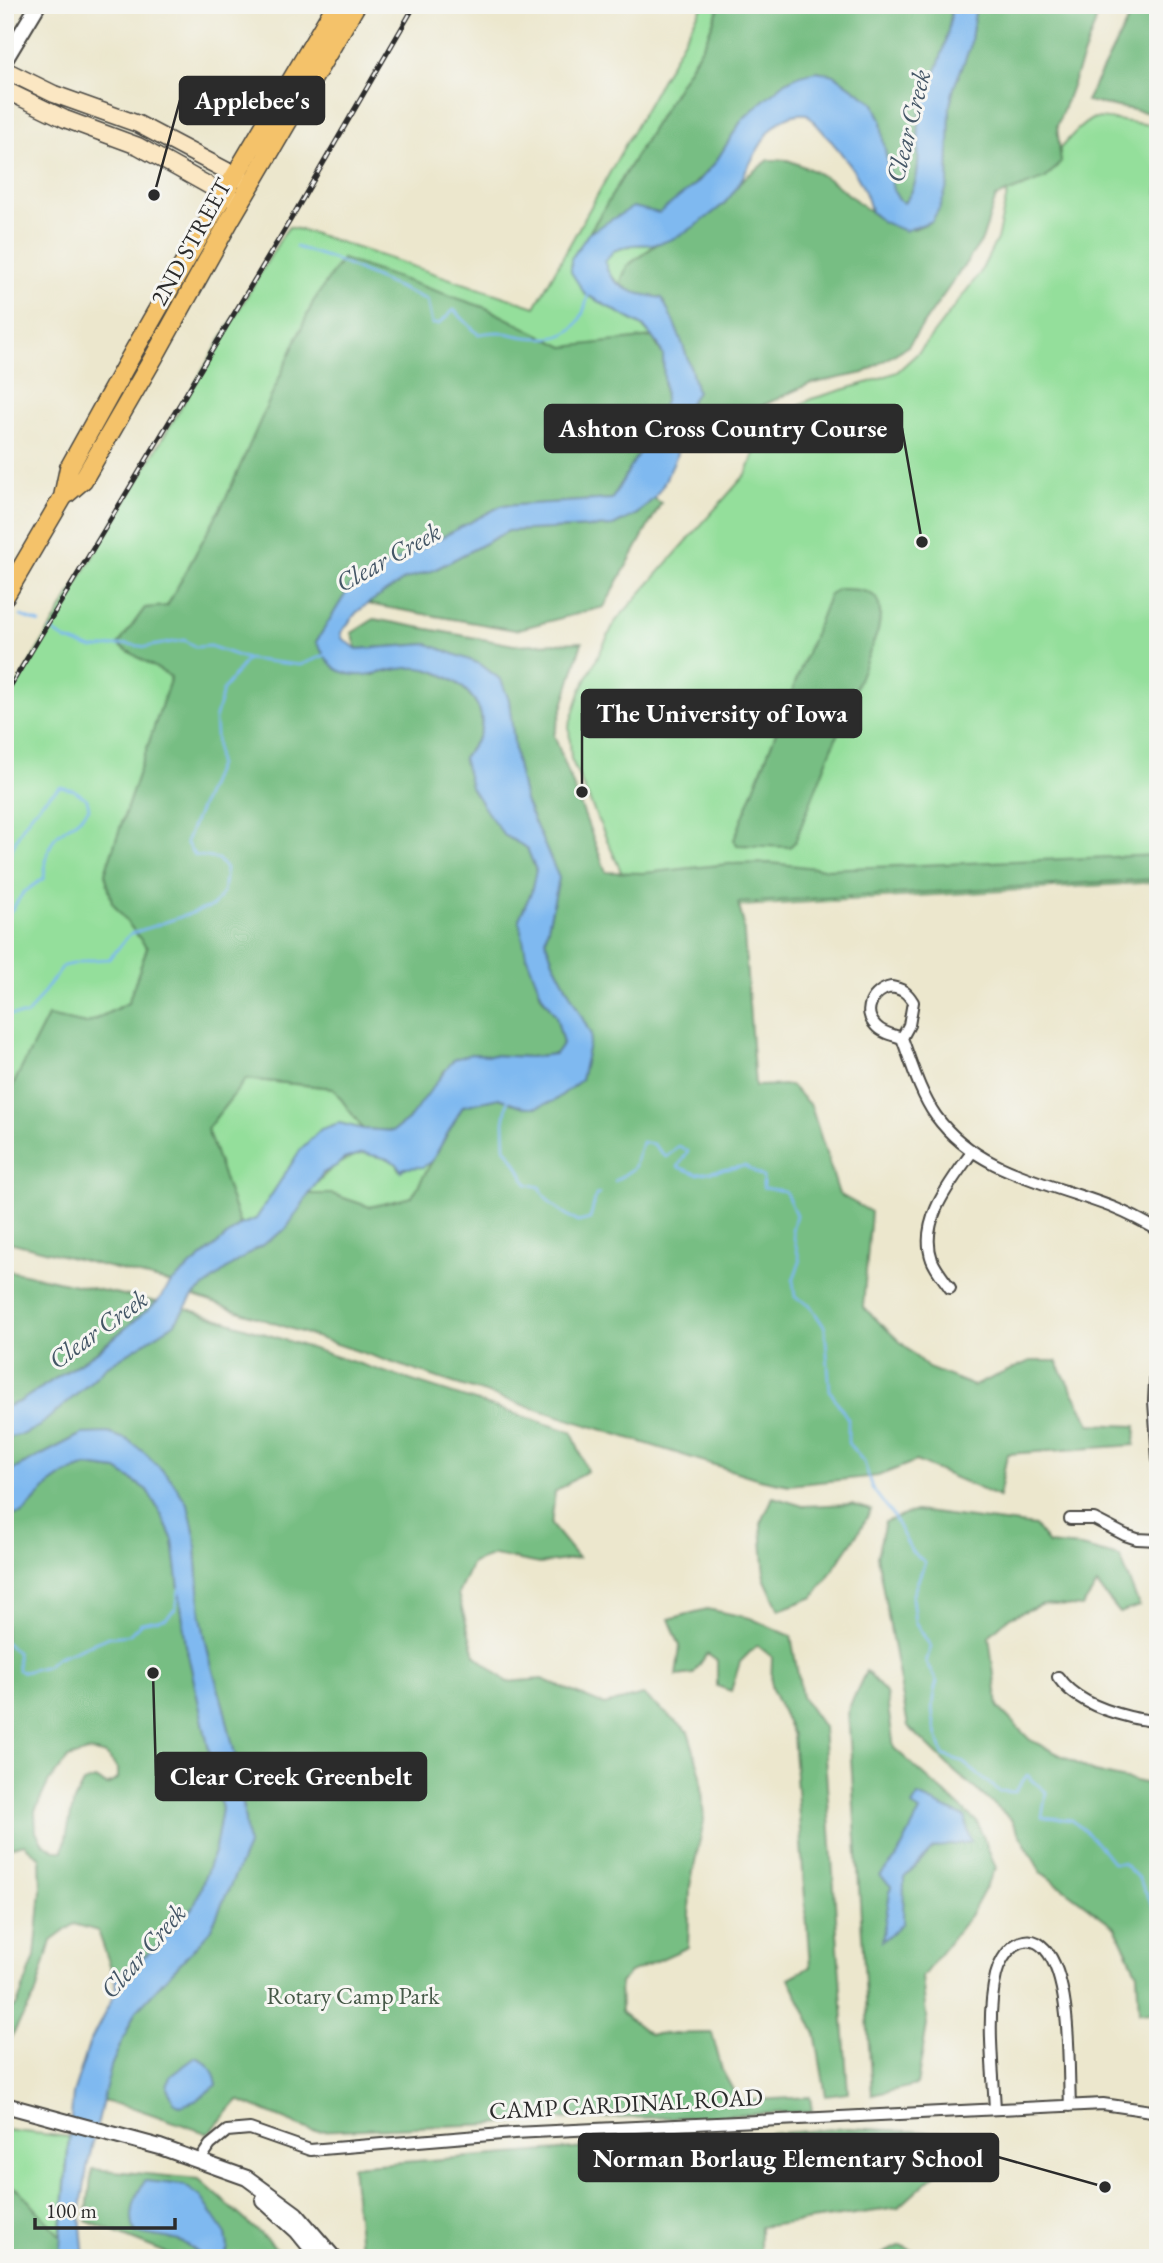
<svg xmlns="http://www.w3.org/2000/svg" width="1163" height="2263" font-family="'EB Garamond',serif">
	<rect width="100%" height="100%" fill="#f6f6f2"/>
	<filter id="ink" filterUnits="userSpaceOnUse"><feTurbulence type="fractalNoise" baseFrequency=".0143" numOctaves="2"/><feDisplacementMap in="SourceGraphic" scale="14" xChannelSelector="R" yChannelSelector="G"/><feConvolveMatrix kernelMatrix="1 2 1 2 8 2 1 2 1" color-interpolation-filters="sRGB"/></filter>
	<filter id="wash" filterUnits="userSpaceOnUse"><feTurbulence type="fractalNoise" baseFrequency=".00686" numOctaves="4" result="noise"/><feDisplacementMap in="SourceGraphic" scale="28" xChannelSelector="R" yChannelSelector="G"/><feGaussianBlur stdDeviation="1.57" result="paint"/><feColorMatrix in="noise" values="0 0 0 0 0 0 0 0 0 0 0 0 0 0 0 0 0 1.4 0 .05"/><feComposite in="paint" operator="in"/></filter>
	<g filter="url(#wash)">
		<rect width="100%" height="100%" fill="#ece7cd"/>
		<path fill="#94df9b" stroke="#608563" stroke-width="2" d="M703 5H720L705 42 589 233 571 259 585 294 642 326 652 337 564 348 486 308 226 498 167 607 145 608 118 645 171 677 105 873 112 902 147 948 128 1003 86 1024 48 1017 5 1101V705L284 233 289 227 312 233 535 307Z
			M1094 118C1116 118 1136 125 1158 125V882L724 907 635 903 571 759 569 726 581 690 615 622 747 473 754 454 755 440 763 429 811 399 870 382 897 372 920 351 980 273 997 239 1008 191C1022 181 1037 172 1049 160 1064 146 1076 127 1094 118Z
			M657 244 627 266 620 284 607 272 605 262 613 251 633 245Z
			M246 1079 333 1088 363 1129 339 1123 301 1149 256 1219 240 1225 207 1129Z
			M363 1153 388 1159 397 1164 399 1170C409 1164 420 1168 432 1161L412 1197 370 1207 332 1194H308C324 1173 337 1161 363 1153Z
			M5 2130 69 2137 60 2238 5 2258Z"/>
		<path fill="#77be83" stroke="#517457" stroke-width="2" fill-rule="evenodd" d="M720 5H952C950 26 946 44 939 64 932 81 923 96 920 115 915 145 926 178 904 203L899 200 893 190 883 140 881 120 873 102 834 75 817 71 787 81 742 120 715 163 681 198 659 214 609 223 589 233 705 42Z
			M976 5H1099L1095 24 1057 126 1061 162 1046 178 996 197 982 240 908 346 864 373 809 384 738 417 707 423 685 420 688 405 697 392C689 358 678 329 662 298L636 294 620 284 627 266 657 244 679 235 706 218 724 204 743 179 769 160H788L814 171 833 182 883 222 914 229 932 221 948 184 950 105 954 87 970 47Z
			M1136 5H1158V116L1155 114 1086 101Z
			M342 259 486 308 564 347 652 337 663 355 665 401 652 430 612 499 501 506 351 585 316 642 373 675C389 671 406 665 422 668 451 674 492 701 479 735 476 743 468 751 463 758L504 835 527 848 536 871 531 893 519 919 541 996 556 1016 563 1043 555 1054 530 1057 471 1054 444 1071 427 1098 408 1120 393 1131 363 1129 333 1088 246 1079 207 1129 240 1225 171 1283 5 1241V1101L48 1016 86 1024 128 1003 147 948 112 902 105 873 171 677 118 645 145 608 167 606 226 498 313 302Z
			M654 498 661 503 604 607 515 630 367 604 406 579 434 570 508 531 613 526 637 514Z
			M838 589C872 588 886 594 878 631L795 842 790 847 737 845 734 840 829 596Z
			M374 619 514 645 582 642 554 735 606 872 644 873 728 864 771 863 825 869 1158 855V879L738 903 743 921 755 1086 790 1085 811 1106 839 1194 871 1212 863 1307 928 1368 974 1386 1030 1361H1056L1090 1424 1136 1426 1135 1445 1007 1454 999 1497 916 1461 878 1476 789 1485 759 1479 447 1381 193 1296 228 1268 286 1229 308 1194H332L370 1207 412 1197 463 1106 499 1098 524 1107 554 1101 581 1080 591 1035 553 961 545 940 559 878 525 801 516 760 509 700 428 644 357 649 352 633Z
			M5 1270 157 1302 96 1352 19 1402 5 1407Z
			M185 1308 572 1432 587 1471 555 1492 551 1525 578 1558 540 1564 494 1555 472 1563 458 1594 475 1655 507 1682 542 1679 604 1705 643 1695 688 1731 701 1775 704 1821 690 1886 688 1947 630 1973 620 1983 621 2012 649 2034 712 2033 722 2070 739 2101 810 2097 812 2111 702 2117 538 2119 494 2124 312 2131 238 2100 213 2129 206 2133 134 2108 102 2101 111 2066 135 2012 210 1931 233 1879 245 1820 239 1772 224 1708 209 1657 201 1617 195 1535 188 1505 82 1434 5 1474V1438L24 1434 76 1395 106 1367 174 1324Z
			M87 1466 117 1470 147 1490 160 1512 173 1540 186 1645 222 1809 215 1849 194 1907 154 1949 115 1979 98 1931 74 1924 51 1941 35 1996 5 2047V2015L17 2005 35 1957 41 1890 40 1858 24 1844 8 1848 5 1852V1517L23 1513 49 1485 65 1474ZM90 1751 106 1755 118 1769V1779L107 1785 95 1779 83 1783 74 1801 63 1851H55L43 1843 36 1832 35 1811 48 1783 68 1758Z
			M773 1497 803 1506 852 1504 871 1510 858 1533 814 1597 779 1610 765 1580 761 1524Z
			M916 1511 1035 1526 1048 1544 1081 1547 1120 1557 1139 1606 1120 1613 1097 1585 1082 1607 1043 1604 1010 1617 989 1636 998 1707 1030 1740 1094 1772 1158 1786V2013L1139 2012 1137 1973 1115 1927 1041 1872 1010 1818 955 1772 908 1726 877 1556 885 1522Z
			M707 1609 750 1618 791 1636 802 1697 823 1727 848 2093 826 2096 815 2032 789 1978 810 1967 793 1735 771 1687 772 1657 757 1645 740 1662 731 1691 717 1686V1661L707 1654 693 1674 676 1676 680 1646 669 1619Z
			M866 1671 886 1693 894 1748 977 1822 996 1868 972 1913 922 1977 927 2025 917 2085 872 2095 848 1710Z
			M848 2128 964 2134 959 2165 938 2172 898 2208 760 2227V2258H367L360 2248 352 2166Z
			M92 2169 199 2179 281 2252 284 2258H223L228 2248 226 2234 153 2236C174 2238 189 2242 203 2258H179L86 2221Z
			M5 2183 19 2190 62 2238 59 2258H5Z
			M900 2245 916 2252 915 2258H875Z"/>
		<path fill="#7fb9f0" stroke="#55728e" stroke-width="2" d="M952 5H976L970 47 954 87 950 105 948 184 941 205 932 221 905 231 883 222 871 212C865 176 831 140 807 114 760 109 751 183 720 207 703 221 678 241 655 244 648 245 640 244 633 245 626 246 619 249 613 251L605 262C610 289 639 295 662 298 678 329 689 358 697 392L688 405 676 457 663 485 654 498 637 514 613 526 508 531 434 570 406 579 367 604 356 613 341 633 342 638 357 649 428 644 480 664 501 680 509 700 516 760 525 801 559 878 545 940 553 961 591 1035 581 1080 554 1101 537 1107H524L499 1098 463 1106 432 1161 423 1167 404 1168 401 1171 397 1164 388 1159 363 1153 344 1159 336 1166 323 1173 286 1229 228 1268 193 1296 174 1324 106 1367 76 1395 38 1427 24 1434 5 1438V1407L19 1402 97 1352 157 1302 171 1283 240 1225 256 1219 301 1149 321 1129 339 1123 363 1129 393 1131 408 1120 454 1059 471 1054 530 1057 555 1054 563 1043 556 1016 542 996 526 955 519 919 531 893 536 870 527 848 504 835 487 812 471 787 463 758C468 751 476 743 479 736 493 701 449 671 419 668 392 665 366 683 340 671 329 666 322 651 316 642L351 585 501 506 612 499 652 430 665 401 663 355 658 344 643 326 585 294 571 272V259L589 233 633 207 659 213 696 184 715 163 742 120 759 104 787 81 800 75 817 71 834 75 873 102 881 120 883 140 893 190 899 200 904 203C926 178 915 144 920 115 923 96 932 81 939 63 946 44 950 26 952 5Z
			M108 1433 128 1440 146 1454 171 1479 188 1505 195 1535 201 1617 209 1657 224 1708 239 1772 248 1846 210 1931 135 2012 111 2066 87 2168 80 2215 84 2258H59L73 2094 89 2044 116 1991 115 1979 154 1949 194 1907 215 1849 222 1809 186 1645 173 1540 160 1512 147 1490 117 1470 87 1466 65 1474 49 1485 23 1513 5 1517V1474L82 1434Z
			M918 1796 965 1817 971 1842 933 1848 904 1878 903 1923 882 1941 891 1886 880 1876 897 1857 920 1811 912 1806Z
			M196 2057C210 2064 214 2070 217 2085L195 2101 181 2106 174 2102 167 2088 170 2076Z
			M145 2181 184 2185 201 2197 226 2234 228 2248 223 2258H203C183 2235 164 2239 136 2233 127 2217 135 2195 145 2181Z"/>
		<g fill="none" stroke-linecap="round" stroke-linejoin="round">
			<path stroke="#7fb9f0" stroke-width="2.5" d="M1158 21 1154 25 1158 31
				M296 247 333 259 427 300 432 324H439L454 310 478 334C485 333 492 332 499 332 508 333 517 336 526 337 564 342 581 332 588 295
				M21 616 40 623
				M51 630 66 640 93 649 127 644 146 647 184 640 196 647 210 646 247 659
				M5 867C17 833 30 808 60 787L74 790 87 799 89 808C79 823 62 828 54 839 47 850 45 865 44 878L23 893 5 920
				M5 1012 10 1015H27L63 966 91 960 109 959 130 934 213 906 223 893 226 869 218 859 194 855 186 842 218 765 215 720 223 690 247 659 300 665 328 654
				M508 1098 504 1122 505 1148C516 1158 519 1171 527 1184L540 1187C547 1205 563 1212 578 1222L590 1219 596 1195 599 1194
				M615 1181 634 1168 642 1142 653 1144 666 1157 679 1146 688 1151 678 1167 697 1174 745 1166 763 1177V1188L785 1191 796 1215 792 1230 800 1262 793 1280 795 1297 809 1304 825 1328 830 1391 848 1419V1443L864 1462 872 1488 893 1516 912 1552 925 1562 912 1597 915 1622 931 1647 926 1662 937 1682C927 1711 935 1728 943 1755L961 1761 999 1791 1015 1792 1027 1775 1046 1792 1042 1817 1072 1820 1095 1840 1113 1863H1123L1138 1878 1158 1914
				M5 1642 17 1652 18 1670 24 1672 46 1666 56 1658 109 1637 129 1635 141 1623 166 1618 176 1608 179 1589"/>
		</g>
	</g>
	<g filter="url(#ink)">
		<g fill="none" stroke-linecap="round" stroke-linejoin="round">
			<defs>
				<path id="minor" d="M891 987C902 989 907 992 913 1002L909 1025 902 1038C893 1035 882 1033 876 1026 861 1011 873 991 891 987Z
					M902 1038C912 1065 920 1093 936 1116 978 1174 1052 1183 1114 1208 1129 1214 1144 1222 1158 1230
					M950 1288C944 1279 936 1270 932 1260 918 1221 951 1182 972 1152
					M1158 1327 1154 1401 1158 1460
					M1070 1519H1094L1125 1535 1137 1539 1158 1540
					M1058 1677C1073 1699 1105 1711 1130 1717 1140 1720 1149 1719 1158 1723
					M995 2109C993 2067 986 2016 996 1975 1001 1954 1024 1926 1045 1949 1072 1979 1068 2066 1070 2106
					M200 2160 210 2145 227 2131 250 2129 310 2150 514 2133 1103 2104 1158 2112"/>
				<path id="tertiary" d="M5 60 38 5
					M5 2105 160 2147 247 2178 296 2214 334 2258
					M263 2200 297 2231 319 2258"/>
				<path id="secondary" d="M5 70 54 94 138 124 246 181
					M5 90 65 119 138 146 240 203"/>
				<path id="primary" d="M63 497 83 480 154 357 230 220 356 5
					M5 596 63 497 69 468 135 349 214 211 336 5"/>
			</defs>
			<use href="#minor" stroke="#484743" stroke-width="14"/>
			<use href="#tertiary" stroke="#484743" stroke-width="18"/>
			<use href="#secondary" stroke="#484743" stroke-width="19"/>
			<use href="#primary" stroke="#484743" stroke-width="21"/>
			<use href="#minor" stroke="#fff" stroke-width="10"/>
			<use href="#tertiary" stroke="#fff" stroke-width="14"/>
			<use href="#secondary" stroke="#fbe7c3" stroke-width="16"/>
			<use href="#primary" stroke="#f4c26a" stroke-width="18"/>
			<defs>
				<path id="rail" d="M5 695 291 219 415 5"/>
			</defs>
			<use href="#rail" stroke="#2b2b2b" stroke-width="5"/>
			<use href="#rail" stroke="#f6f6f2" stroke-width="2.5" stroke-dasharray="8" stroke-linecap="butt"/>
		</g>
	</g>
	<g text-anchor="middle" stroke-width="6" stroke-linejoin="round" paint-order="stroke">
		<g font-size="24" fill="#2b2b2b" stroke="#f6f6f2">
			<text transform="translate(191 242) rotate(-61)" y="8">2ND STREET</text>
			<text transform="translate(626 2104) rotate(-3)" y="8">CAMP CARDINAL ROAD</text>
		</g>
		<g font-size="24" fill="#455847" stroke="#f6f6f2">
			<text x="353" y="2004">Rotary Camp Park</text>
		</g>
		<g font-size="26" font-style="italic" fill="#445666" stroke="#f6f6f2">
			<text transform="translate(908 126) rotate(-76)" y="9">Clear Creek</text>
			<text transform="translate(388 557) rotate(-29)" y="9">Clear Creek</text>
			<text transform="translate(98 1329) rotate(-36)" y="9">Clear Creek</text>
			<text transform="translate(143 1951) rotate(-49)" y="9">Clear Creek</text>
		</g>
	</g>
	<path fill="none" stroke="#2b2b2b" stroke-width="2.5" d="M154 195L180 100M922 542L902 428M582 792L582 713M153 1673L156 1776M1105 2187L998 2157"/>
	<g fill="#2b2b2b" stroke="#f6f6f2" stroke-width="2.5">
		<circle cx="154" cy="195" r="7"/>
		<circle cx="922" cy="542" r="7"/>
		<circle cx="582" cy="792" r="7"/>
		<circle cx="153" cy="1673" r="7"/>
		<circle cx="1105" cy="2187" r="7"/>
	</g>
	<g fill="#2b2b2b" stroke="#2b2b2b" stroke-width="2.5">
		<rect x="180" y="77" width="144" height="47" rx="7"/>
		<rect x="545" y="405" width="357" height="47" rx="7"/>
		<rect x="582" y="690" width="279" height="47" rx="7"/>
		<rect x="156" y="1753" width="270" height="47" rx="7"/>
		<rect x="579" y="2134" width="419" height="47" rx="7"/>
	</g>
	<g font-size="26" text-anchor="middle" font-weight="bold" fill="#fff">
		<text x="252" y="109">Applebee's</text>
		<text x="723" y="437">Ashton Cross Country Course</text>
		<text x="722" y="722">The University of Iowa</text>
		<text x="291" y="1785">Clear Creek Greenbelt</text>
		<text x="788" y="2167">Norman Borlaug Elementary School</text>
	</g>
	<rect width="1163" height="2263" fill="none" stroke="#f6f6f2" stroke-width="28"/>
	<path d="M35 2218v10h140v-10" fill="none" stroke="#2b2b2b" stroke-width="3.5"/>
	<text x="46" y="2218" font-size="21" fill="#2b2b2b" stroke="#f6f6f2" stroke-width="5" paint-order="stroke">100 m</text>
</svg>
